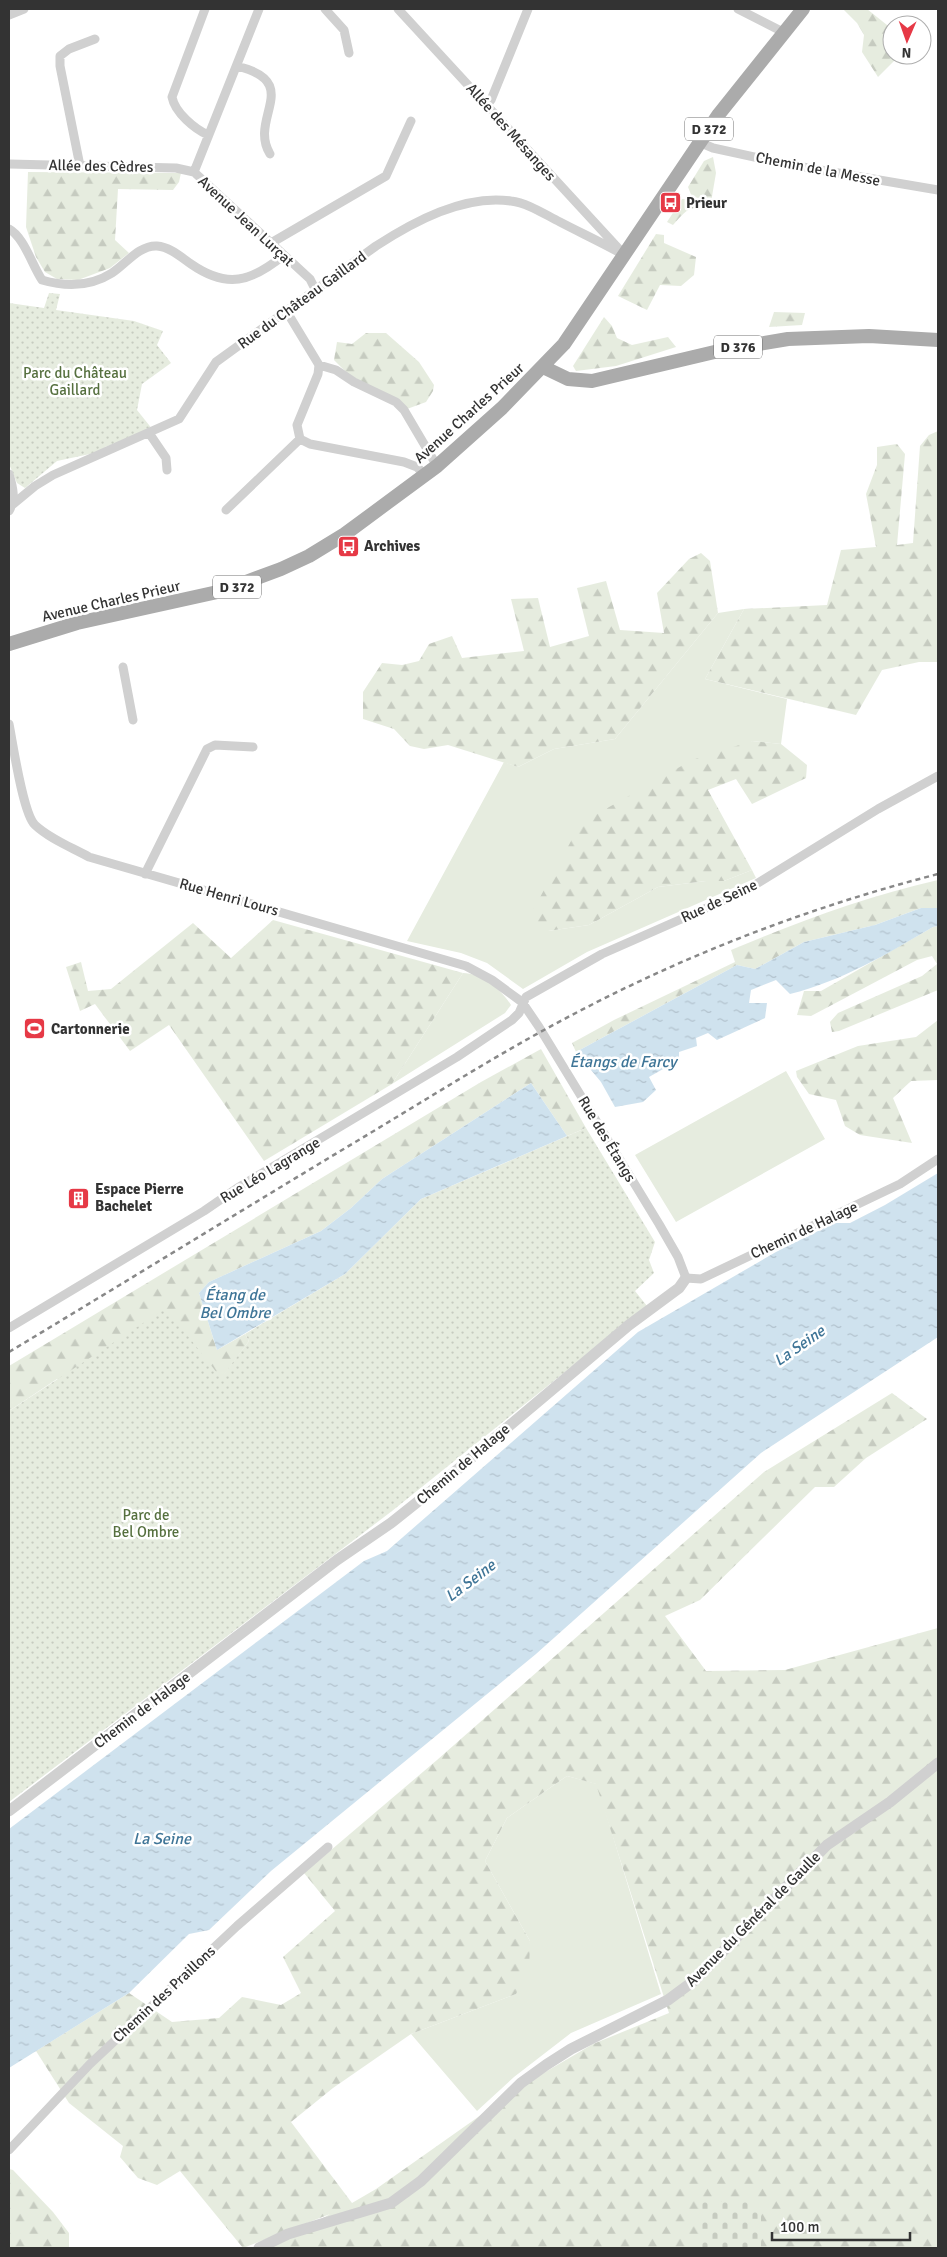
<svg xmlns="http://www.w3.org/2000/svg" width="947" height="2257" font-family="Signika,sans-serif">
	<defs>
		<pattern id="forest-firs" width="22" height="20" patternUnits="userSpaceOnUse" patternTransform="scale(1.25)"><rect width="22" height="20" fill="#e6ecdf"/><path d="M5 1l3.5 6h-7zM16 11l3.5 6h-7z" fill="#c6cbc0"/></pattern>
		<pattern id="cemetery-stones" width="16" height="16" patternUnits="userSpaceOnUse" patternTransform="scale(1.25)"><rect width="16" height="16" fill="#e6ecdf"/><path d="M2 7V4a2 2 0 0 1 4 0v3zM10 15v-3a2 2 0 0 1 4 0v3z" fill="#c6cbc0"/></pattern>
		<pattern id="park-dots" width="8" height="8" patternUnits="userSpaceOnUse" patternTransform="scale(1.25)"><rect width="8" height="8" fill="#e6ecdf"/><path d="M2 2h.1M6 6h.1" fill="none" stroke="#c6cbc0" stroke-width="1.8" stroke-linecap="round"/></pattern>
		<pattern id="water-ripples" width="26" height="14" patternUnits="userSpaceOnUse" patternTransform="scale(1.25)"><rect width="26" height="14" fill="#cfe2ee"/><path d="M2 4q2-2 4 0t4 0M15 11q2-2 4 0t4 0" fill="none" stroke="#b2c2cd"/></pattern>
	</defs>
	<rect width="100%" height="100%" fill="#fff"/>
	<path fill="#e6ecdf" d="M744 609 705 679 787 699 781 744 752 741 548 931 589 925 658 887 706 881H724L752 870 756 878 587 952 523 989 487 963 461 953 407 941 504 762 518 767 554 749 615 739 718 613Z
		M463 973C481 973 502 990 511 1005L505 1013 392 1084Z
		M786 1071 825 1139 676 1222 635 1155Z
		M567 1776 597 1784 661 1994 571 2033 514 2077 477 2111 411 2034 516 1994 530 1941 485 1861 507 1818Z"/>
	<path fill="url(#forest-firs)" fill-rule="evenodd" d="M843 9H867L892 29V55H900L878 77 862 52 864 35 857 23Z
		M713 157 716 173 710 208C689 206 687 209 673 225L667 222 682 199H688L692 197 688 187 704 161Z
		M28 172 181 173 179 182 173 190 118 189 115 240 129 253 110 268 78 280 57 279 45 272 36 257 26 227Z
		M656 234 664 235V243L696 257 694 275 681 286 660 285 647 310 618 296Z
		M774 312 805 313 802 325 769 327Z
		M604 317 612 326 617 338 632 345 668 337 676 347 616 366 576 371 573 366Z
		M366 333H386L419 362 434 385 433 391 426 402 407 409 348 374 334 360 337 342 352 344Z
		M938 431V662H919L882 670 856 715 705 679 744 609 827 605 841 550 876 547 866 494 877 465V447L897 444 905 454 897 545 913 543 920 446 929 435Z
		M701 553 710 561 718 613 615 739 554 749 518 767 448 745 424 749 410 746 394 729 363 719V692L382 663 402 665 419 661 429 644 452 636 462 658 524 651 511 599 538 598 550 647 589 636 577 588 606 581 620 630 664 633 657 593 689 559Z
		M752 741 781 744 807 765 806 778 752 804 736 779 708 790 752 870 724 881H706L658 887 589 925 548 931 528 919 581 823 692 760Z
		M938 880V908H921L875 925 804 942 755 969 737 965 576 1052 572 1043 614 1020 735 962 731 950C798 922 867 896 938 880Z
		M273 920 463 973 392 1084 264 1161 169 1025 130 1051 95 1004 80 1011 66 967 81 962 88 991 111 989 193 923 231 958Z
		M938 926V990L839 1031 832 1032 830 1022 838 1013 922 976 937 964 932 956 917 960 811 1016 797 1015 804 991H821L933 927Z
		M938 1020V1080L911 1081 893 1098 912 1143 860 1135 845 1126 836 1100 809 1094 797 1077 796 1071 858 1046 916 1037Z
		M541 1049 586 1128 567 1136 531 1083 382 1179 351 1208 321 1231 209 1282 199 1293 217 1350 245 1334 249 1341 221 1379H57L9 1411V1366L481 1082Z
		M892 1393 927 1419 866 1458 834 1487H815L700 1600 665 1616 706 1671 785 1670 938 1628V2248H271L330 2214 243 2248 180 2171 157 2185 138 2178 120 2157 123 2146 69 2103 36 2051 129 1993 172 2022 219 2018 242 1997 281 2005 301 1993 283 1957 335 1911 304 1873 437 1760 764 1472ZM567 1776 596 1784 669 2013 593 2044 525 2084 376 2189 352 2203 291 2122 333 2088 411 2034 516 1994 529 1971 530 1941 485 1861 507 1818Z
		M9 2169 13 2170 53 2212 69 2233V2248H9Z"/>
	<path fill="url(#cemetery-stones)" d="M761 2200V2248H702V2202Z"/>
	<path fill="url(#park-dots)" d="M49 293 60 294 56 310 134 321 163 331 157 345 171 363 142 384 137 410 153 430 105 447 104 451 57 461 25 488 17 483 9 464V303L44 308Z
		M586 1128 655 1242 649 1260 654 1273 635 1291 647 1306 392 1511 9 1802V1411L166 1308 221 1378 249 1341 245 1334 345 1274 421 1199Z"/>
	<path fill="url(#water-ripples)" d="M921 908H938V926L933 927C887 954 842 981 790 994L776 980 751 990 749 1003H767L765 1018 717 1040 708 1033 696 1038 697 1046 679 1052V1060L649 1077 656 1090 643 1102 615 1107 601 1082 576 1052 737 965 755 969 804 942 875 925Z
		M531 1083 567 1136 421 1199 345 1274 217 1350 199 1293 209 1282 321 1231 351 1208 382 1179Z
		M938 1173V1337L761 1453 536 1654 271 1871 209 1930 189 1934 129 1993 9 2068V1829L364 1561 387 1551 638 1332 776 1252 834 1223H850L885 1205Z"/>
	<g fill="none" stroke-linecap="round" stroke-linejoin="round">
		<path stroke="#d0d0d0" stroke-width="9" d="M205 9 172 97C175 113 195 129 208 135
			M259 9 194 172 310 279 315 289
			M325 9 344 30 349 53
			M398 9 619 249
			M738 9 783 32
			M9 15 24 9
			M237 66C304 83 248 118 270 154
			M487 105 491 100 528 9
			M699 142 713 148 791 165 938 190
			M9 164 176 168 194 172
			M80 166 60 66V56L69 49 95 39
			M9 229C24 237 32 265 42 280 66 287 90 287 112 273 126 264 139 245 157 246 170 247 181 257 191 264 227 289 251 282 284 255
			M271 243 386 176 411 121
			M287 312 319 365 318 374 297 425 300 439 310 444 404 462 417 467 425 475
			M319 365 336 370 354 382 396 402 404 410 437 466
			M149 433 166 458 167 470
			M9 474C13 487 16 499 9 511
			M12 505 35 486 53 475 179 419 216 362 376 246C413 222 464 194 511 201 528 203 544 214 560 222 581 233 603 243 624 255
			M226 510 300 439
			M123 667 133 720
			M9 724C13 744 23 814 35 825 50 839 71 847 89 857L466 966 492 980 522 1002 539 1027 659 1224 678 1257 686 1278 701 1279 900 1184 938 1159
			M145 874 207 749 215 745 253 747
			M9 1328 204 1211 239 1187 457 1057 512 1020 519 1013 526 997 602 954 745 891 878 809 938 776
			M9 2150 90 2064 237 1926 328 1847"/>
		<path stroke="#d0d0d0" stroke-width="11" d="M9 1811 337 1560 391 1523 445 1480 629 1325 679 1288 686 1278
			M259 2248 288 2234 391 2203 421 2181 521 2083 546 2065 571 2049 668 2000 695 1980 827 1845 890 1802 938 1763"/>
		<path stroke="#ababab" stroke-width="14" d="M543 367 568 379 592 381 723 350 788 339 869 336 938 340
			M9 644 77 623 222 591 281 569 309 556 345 534 437 466 502 408 564 344 719 114 803 9"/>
		<path stroke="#888" stroke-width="2.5" stroke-dasharray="5 4" stroke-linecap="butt" d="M9 1352C122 1284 234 1215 347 1147 421 1103 494 1056 570 1016 687 954 810 907 938 874"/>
	</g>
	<defs>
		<symbol id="bus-square" viewBox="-11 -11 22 22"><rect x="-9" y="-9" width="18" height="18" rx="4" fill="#e63946" stroke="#fff"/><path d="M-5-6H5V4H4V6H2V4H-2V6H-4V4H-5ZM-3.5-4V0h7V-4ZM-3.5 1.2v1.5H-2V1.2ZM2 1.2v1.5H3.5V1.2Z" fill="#fff"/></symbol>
		<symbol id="stadium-square" viewBox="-11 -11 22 22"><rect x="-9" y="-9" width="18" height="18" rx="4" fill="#e63946" stroke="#fff"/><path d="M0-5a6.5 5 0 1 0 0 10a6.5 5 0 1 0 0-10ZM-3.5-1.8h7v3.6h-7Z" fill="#fff"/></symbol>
		<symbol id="building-square" viewBox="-11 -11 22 22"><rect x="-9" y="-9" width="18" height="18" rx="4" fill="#e63946" stroke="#fff"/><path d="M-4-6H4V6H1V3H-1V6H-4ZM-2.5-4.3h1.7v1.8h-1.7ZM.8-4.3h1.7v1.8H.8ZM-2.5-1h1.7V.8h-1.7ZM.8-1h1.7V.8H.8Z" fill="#fff"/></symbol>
	</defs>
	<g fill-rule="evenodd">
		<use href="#bus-square" x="658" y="190" width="25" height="25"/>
		<use href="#bus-square" x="336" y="534" width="25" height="25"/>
		<use href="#stadium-square" x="22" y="1016" width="25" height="25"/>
		<use href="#building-square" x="66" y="1186" width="25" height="25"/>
	</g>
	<g text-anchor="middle" stroke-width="5" stroke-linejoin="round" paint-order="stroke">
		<g fill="#fff" stroke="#707070" stroke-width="1">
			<rect x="685" y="117.5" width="48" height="23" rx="4"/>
			<rect x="714" y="335.5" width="48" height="23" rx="4"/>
			<rect x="213" y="575.5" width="48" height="23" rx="4"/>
		</g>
		<g font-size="14" font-weight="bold" fill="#333">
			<text x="709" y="134">D 372</text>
			<text x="738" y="352">D 376</text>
			<text x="237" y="592">D 372</text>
		</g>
		<g font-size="15" fill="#333" stroke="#fff">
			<text transform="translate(511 132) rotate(48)" y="5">Allée des Mésanges</text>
			<text transform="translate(101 166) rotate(1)" y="5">Allée des Cèdres</text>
			<text transform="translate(818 169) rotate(11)" y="5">Chemin de la Messe</text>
			<text transform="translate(246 221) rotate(43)" y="5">Avenue Jean Lurçat</text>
			<text transform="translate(302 300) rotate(-36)" y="5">Rue du Château Gaillard</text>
			<text transform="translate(469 413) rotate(-42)" y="5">Avenue Charles Prieur</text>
			<text transform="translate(111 601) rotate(-13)" y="5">Avenue Charles Prieur</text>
			<text transform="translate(229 897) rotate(16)" y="5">Rue Henri Lours</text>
			<text transform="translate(719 901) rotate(-25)" y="5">Rue de Seine</text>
			<text transform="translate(607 1139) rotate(59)" y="5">Rue des Étangs</text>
			<text transform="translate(270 1170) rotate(-31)" y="5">Rue Léo Lagrange</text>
			<text transform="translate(804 1230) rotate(-25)" y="5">Chemin de Halage</text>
			<text transform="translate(463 1464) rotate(-40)" y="5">Chemin de Halage</text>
			<text transform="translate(142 1710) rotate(-37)" y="5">Chemin de Halage</text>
			<text transform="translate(753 1919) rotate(-45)" y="5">Avenue du Général de Gaulle</text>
			<text transform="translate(164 1994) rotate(-43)" y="5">Chemin des Praillons</text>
		</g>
		<g font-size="15" font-weight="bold" fill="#333" stroke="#fff" text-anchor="start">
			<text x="686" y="208">Prieur</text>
			<text x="364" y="551">Archives</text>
			<text x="51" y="1034">Cartonnerie</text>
			<text x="95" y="1194">Espace Pierre<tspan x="95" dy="17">Bachelet</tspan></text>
		</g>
		<g font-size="15" fill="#56703f" stroke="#fff">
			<text x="75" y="378">Parc du Château<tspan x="75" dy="17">Gaillard</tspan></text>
			<text x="146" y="1520">Parc de<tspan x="146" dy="17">Bel Ombre</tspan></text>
		</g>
		<g font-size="16" font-style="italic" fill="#3f7597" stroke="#fff">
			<text x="623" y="1067">Étangs de Farcy</text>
			<text x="235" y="1300">Étang de<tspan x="235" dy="18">Bel Ombre</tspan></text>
			<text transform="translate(799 1345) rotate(-35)" y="6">La Seine</text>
			<text transform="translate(470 1580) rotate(-37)" y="6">La Seine</text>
			<text x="162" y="1844">La Seine</text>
		</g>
	</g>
	<rect width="947" height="2257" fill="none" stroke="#333333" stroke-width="20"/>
	<g transform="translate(907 40) rotate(182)"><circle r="24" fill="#ffffff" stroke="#adadad"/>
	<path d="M0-4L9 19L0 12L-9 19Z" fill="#e63946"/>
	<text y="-8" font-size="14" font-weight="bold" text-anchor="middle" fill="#333333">N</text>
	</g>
	<path d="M772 2232v8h138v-8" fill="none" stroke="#333333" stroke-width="2.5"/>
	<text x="780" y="2232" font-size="15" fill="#333333" stroke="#ffffff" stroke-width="4" paint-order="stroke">100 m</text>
</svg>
